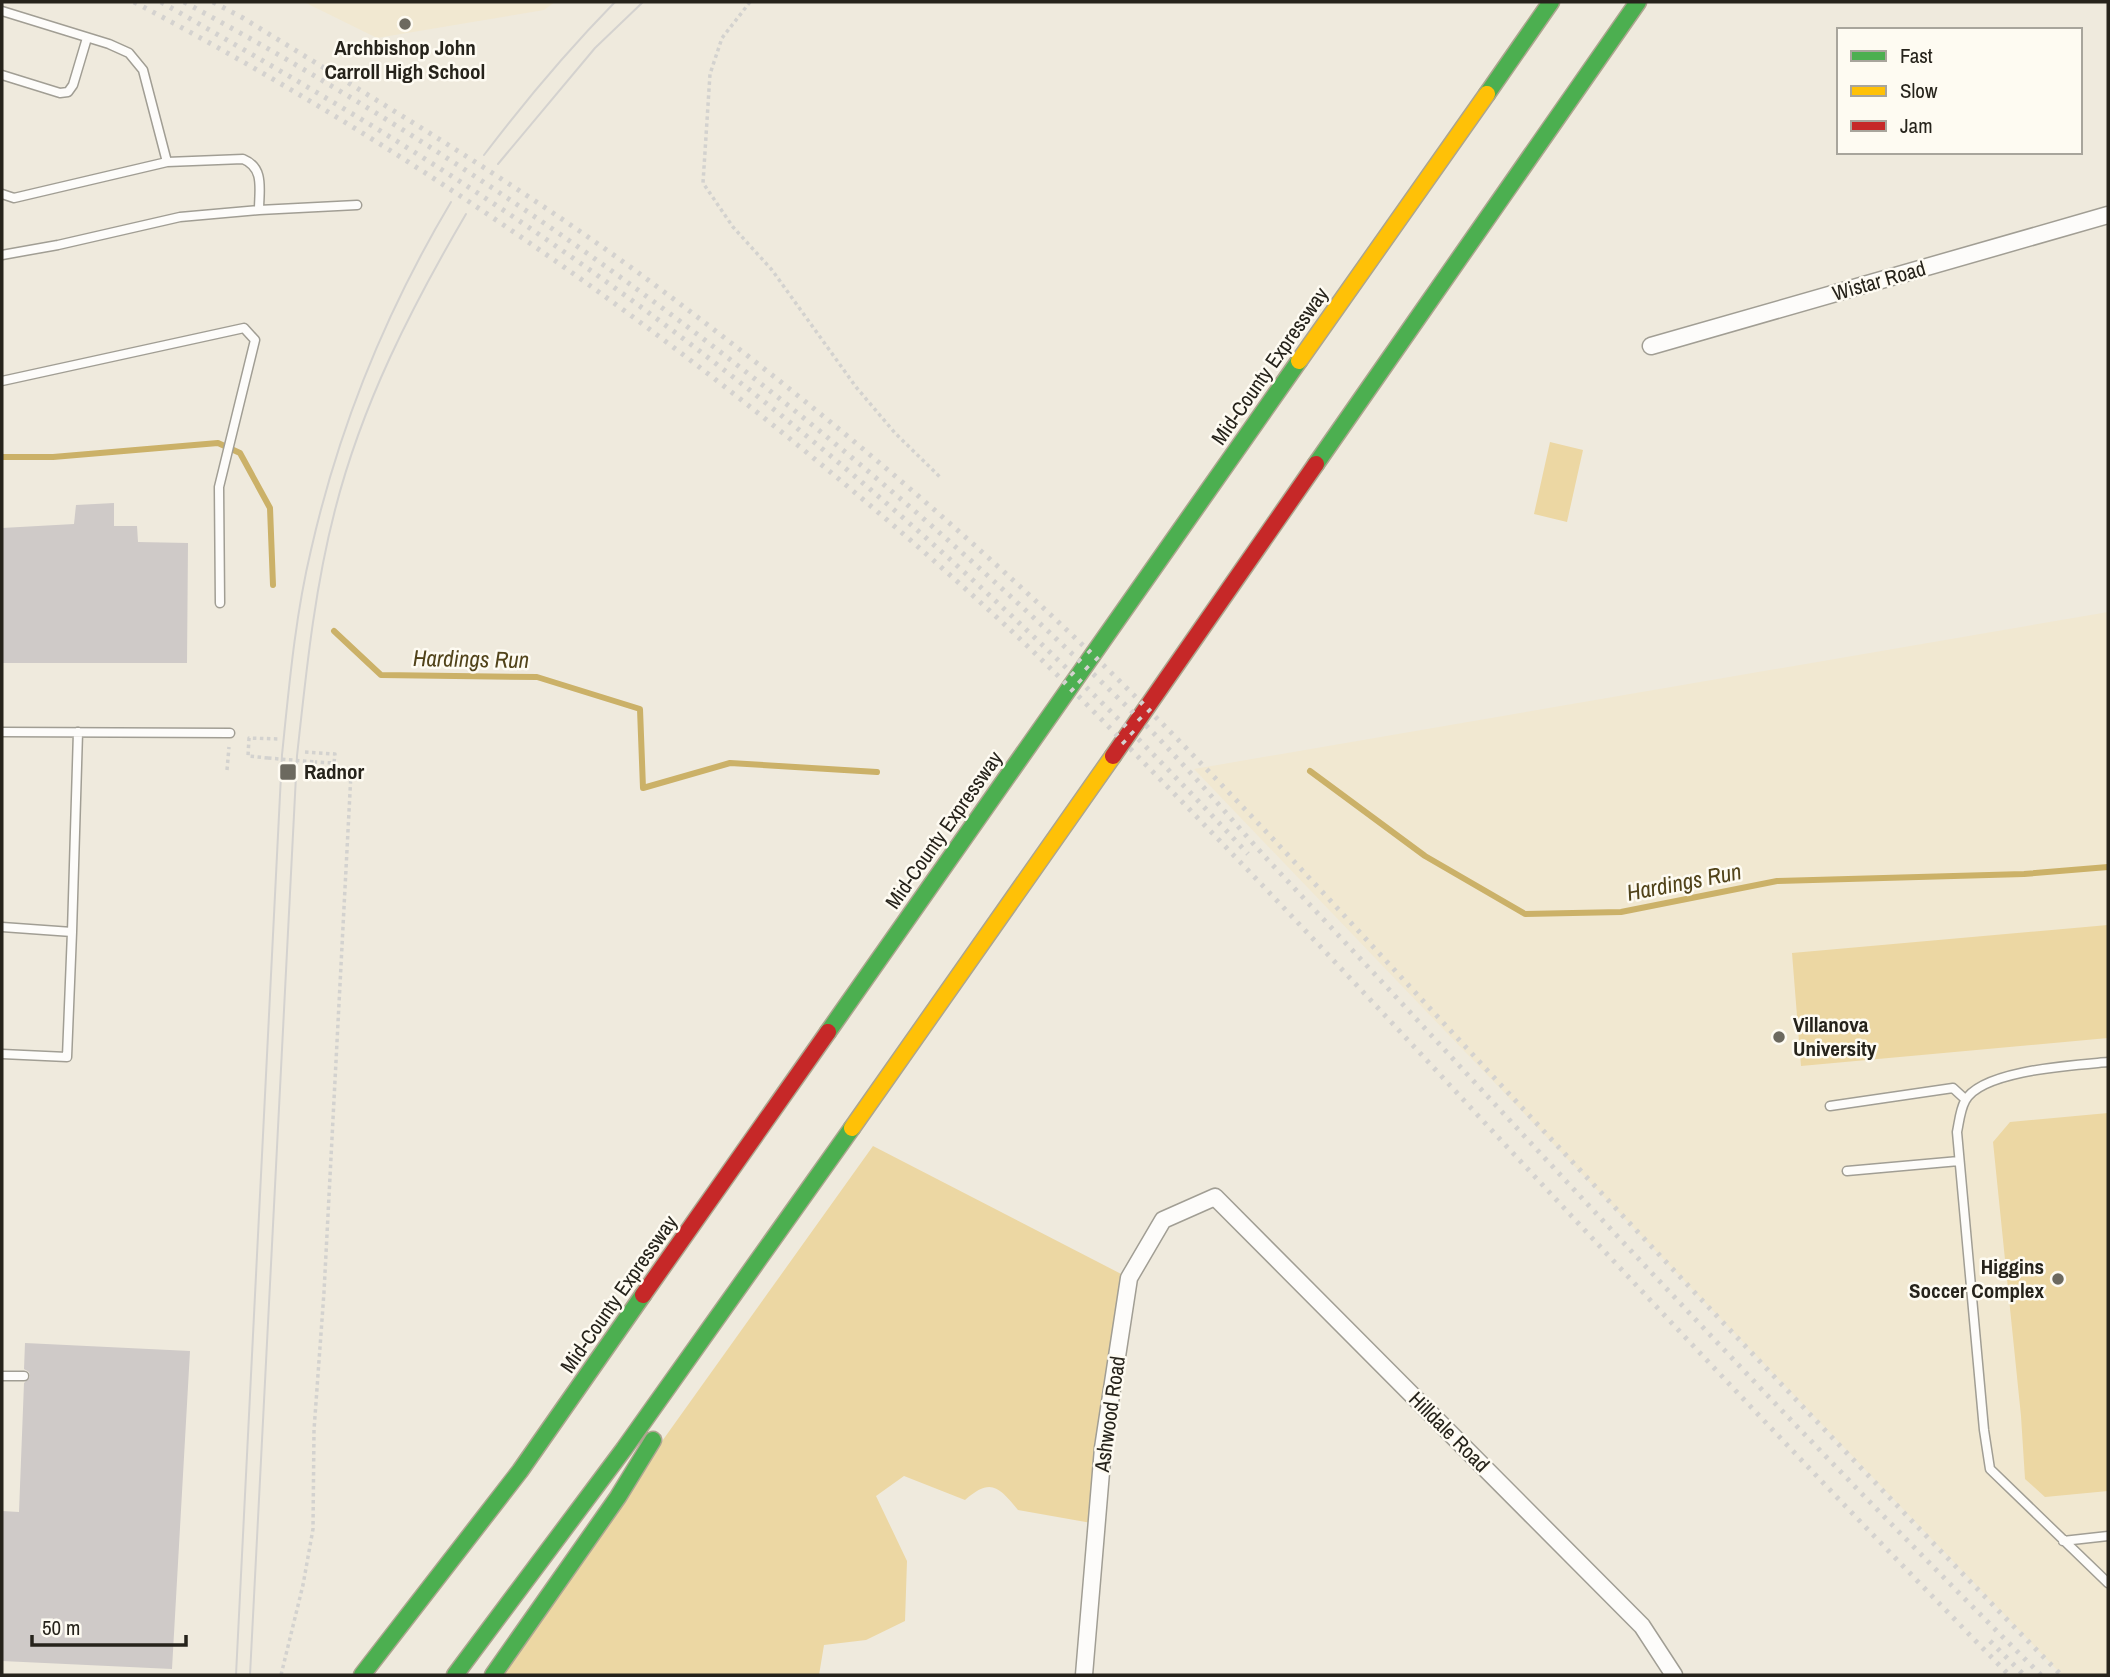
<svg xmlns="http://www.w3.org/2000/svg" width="2110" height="1677" font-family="'Archivo Narrow',sans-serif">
	<rect width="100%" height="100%" fill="#efeadd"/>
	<path fill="#f1e8d1" d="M304 2H555L544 10 377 38Z
		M2108 612V1675H2062L1194 769Z"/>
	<path fill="#ecd7a3" d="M1550 442 1583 450 1567 522 1534 514Z
		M2108 925V1038L1801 1066 1792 953Z
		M2108 1113V1491L2045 1497 2025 1479 2021 1416 1993 1142 2010 1122Z
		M873 1146 1129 1278 1097 1524 1018 1510C999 1487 991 1477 965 1500L904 1476 876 1496 907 1561 905 1621 866 1640 824 1645 819 1675H495Z"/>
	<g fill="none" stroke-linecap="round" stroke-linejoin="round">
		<path stroke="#cbb168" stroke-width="6" d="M2 457H53L218 443 240 453 270 508 273 585
			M334 631 381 675 537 677 640 709 643 788 730 763 877 772
			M1310 771 1425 856 1525 914 1621 912 1777 881 2024 874 2108 867"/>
	</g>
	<path fill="#cfcac8" d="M114 503V526H137L138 542 188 543 187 663H2V528L74 524 76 505Z
		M25 1343 190 1351 172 1669 2 1661V1511L19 1512 24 1383 30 1377 29 1372 24 1369Z"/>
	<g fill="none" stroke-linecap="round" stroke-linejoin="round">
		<defs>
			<path id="lane" d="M2 11 109 44 129 53 143 70 167 162 243 159C265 168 259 190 259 210L180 217 58 245 2 255
				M2 75 60 93 68 92 73 85 87 38
				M2 194 14 198 167 162
				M259 210 357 205
				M2 381 244 328 255 340 219 487 220 603
				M2 732 230 733
				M2 927 72 932 67 1057 2 1054
				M72 932 78 732
				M2108 1062C2076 1065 1981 1070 1965 1101 1960 1110 1959 1123 1957 1132L1984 1430 1990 1469 2108 1583
				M1830 1106 1953 1088 1965 1099
				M1847 1171 1959 1161
				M2 1376H24
				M2063 1541 2108 1536"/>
			<path id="street" d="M1651 346 2108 215
				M1084 1675 1103 1448 1129 1278 1163 1220 1215 1197 1642 1626 1674 1675"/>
			<path id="fast" d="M1487 94 1551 2
				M1316 464 1638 2
				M828 1032 1299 361
				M362 1675 520 1471 643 1295
				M455 1675 624 1449 852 1128
				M493 1675 618 1497 653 1440"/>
			<path id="slow" d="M1299 361 1487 94
				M852 1128 1113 756"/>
			<path id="jam" d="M1113 756 1316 464
				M643 1295 828 1032"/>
		</defs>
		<use href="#lane" stroke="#a19e94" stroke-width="11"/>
		<use href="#street" stroke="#a19e94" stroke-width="19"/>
		<use href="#fast" stroke="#aca58f" stroke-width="19"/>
		<use href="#slow" stroke="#aca58f" stroke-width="19"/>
		<use href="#jam" stroke="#aca58f" stroke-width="19"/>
		<path stroke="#d3d2cf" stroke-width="3.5" stroke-dasharray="3.5 3.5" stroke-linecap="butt" d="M750 2 722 38 710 74 703 183 733 227 772 270 856 387 895 433 941 478
			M305 752 335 754 334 763 315 762
			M268 758 248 756 249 738 278 739
			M227 770 229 747
			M281 1675 303 1585 313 1529 314 1430 324 1292 351 773"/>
		<use href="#lane" stroke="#fdfcfa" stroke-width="8"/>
		<use href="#street" stroke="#fdfcfa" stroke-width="16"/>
		<use href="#fast" stroke="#4caf50" stroke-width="16"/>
		<use href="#slow" stroke="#ffc107" stroke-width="16"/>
		<use href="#jam" stroke="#c62828" stroke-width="16"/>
		<path stroke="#d4d2cf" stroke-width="2" d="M484 155C525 101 568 50 615 2
			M498 164 595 48 643 2
			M236 1675 282 755C289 687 295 617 311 550 339 427 386 311 451 202
			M250 1675 297 756C306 674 314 591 335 510 362 404 411 308 466 214"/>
		<path stroke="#d4d2cf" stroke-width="5" stroke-dasharray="3.5 7" stroke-linecap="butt" d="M134 2C445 166 731 375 991 612 1047 663 1100 718 1153 772 1248 869 1341 968 1433 1067 1623 1272 1814 1476 2009 1675
			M161 2C253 55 346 108 436 166 736 358 1007 593 1248 854
			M184 2C514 180 815 408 1086 667 1116 696 1147 725 1175 756 1207 790 1237 826 1268 860 1322 918 1377 976 1431 1035 1631 1252 1832 1468 2041 1675
			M213 2 243 18C377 101 513 181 640 274 770 370 895 472 1014 581 1173 725 1317 887 1463 1044 1660 1257 1859 1468 2061 1675
			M1990 1641 2024 1675"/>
		<path stroke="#d3d2cf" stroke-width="3.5" stroke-dasharray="3.5 3.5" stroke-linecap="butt" d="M268 758 315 762"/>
	</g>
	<g fill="#6c695f" stroke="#fefbf2" stroke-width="2.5">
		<circle cx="405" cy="24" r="7"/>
		<rect x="279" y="763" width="18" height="18" rx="3.5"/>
		<circle cx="1779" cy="1037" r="7"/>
		<circle cx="2058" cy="1279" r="7"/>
	</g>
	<g text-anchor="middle" stroke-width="5" stroke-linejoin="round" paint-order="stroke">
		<g font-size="21" font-weight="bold" fill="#26231b" stroke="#fefbf2" text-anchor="start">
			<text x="405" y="55" text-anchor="middle">Archbishop John<tspan x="405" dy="24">Carroll High School</tspan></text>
			<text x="304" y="779">Radnor</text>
			<text x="1793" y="1032">Villanova<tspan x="1793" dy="24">University</tspan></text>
			<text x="2044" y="1274" text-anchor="end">Higgins<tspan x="2044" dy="24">Soccer Complex</tspan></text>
		</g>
		<g font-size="21" fill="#26231b" stroke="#fefbf2">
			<text transform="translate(1879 281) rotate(-16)" y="7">Wistar Road</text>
			<text transform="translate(1270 366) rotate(-55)" y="7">Mid-County Expressway</text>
			<text transform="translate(944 830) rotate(-55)" y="7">Mid-County Expressway</text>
			<text transform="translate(619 1294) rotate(-55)" y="7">Mid-County Expressway</text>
			<text transform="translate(1110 1414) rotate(-82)" y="7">Ashwood Road</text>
			<text transform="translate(1449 1432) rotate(45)" y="7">Hilldale Road</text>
		</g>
		<g font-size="23" font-style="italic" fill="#51431a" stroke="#fefbf2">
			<text transform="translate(471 659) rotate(1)" y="8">Hardings Run</text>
			<text transform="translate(1684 882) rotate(-11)" y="8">Hardings Run</text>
		</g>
	</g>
	<rect width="2110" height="1677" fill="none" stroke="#26231b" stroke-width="7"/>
	<rect x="1837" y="28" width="245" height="126" fill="#fefbf2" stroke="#a8a59c" stroke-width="2"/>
	<rect x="1851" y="51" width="35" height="10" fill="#4caf50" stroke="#a8a59c" stroke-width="2"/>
	<text x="1900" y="63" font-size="21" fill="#26231b">Fast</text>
	<rect x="1851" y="86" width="35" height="10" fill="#ffc107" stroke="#a8a59c" stroke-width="2"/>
	<text x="1900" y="98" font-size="21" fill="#26231b">Slow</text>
	<rect x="1851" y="121" width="35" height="10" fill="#c62828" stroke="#a8a59c" stroke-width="2"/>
	<text x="1900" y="133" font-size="21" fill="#26231b">Jam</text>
	<path d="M32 1635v10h154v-10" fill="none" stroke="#26231b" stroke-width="3.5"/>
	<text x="42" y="1635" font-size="21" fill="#26231b" stroke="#fefbf2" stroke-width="5" paint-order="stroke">50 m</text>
</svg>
